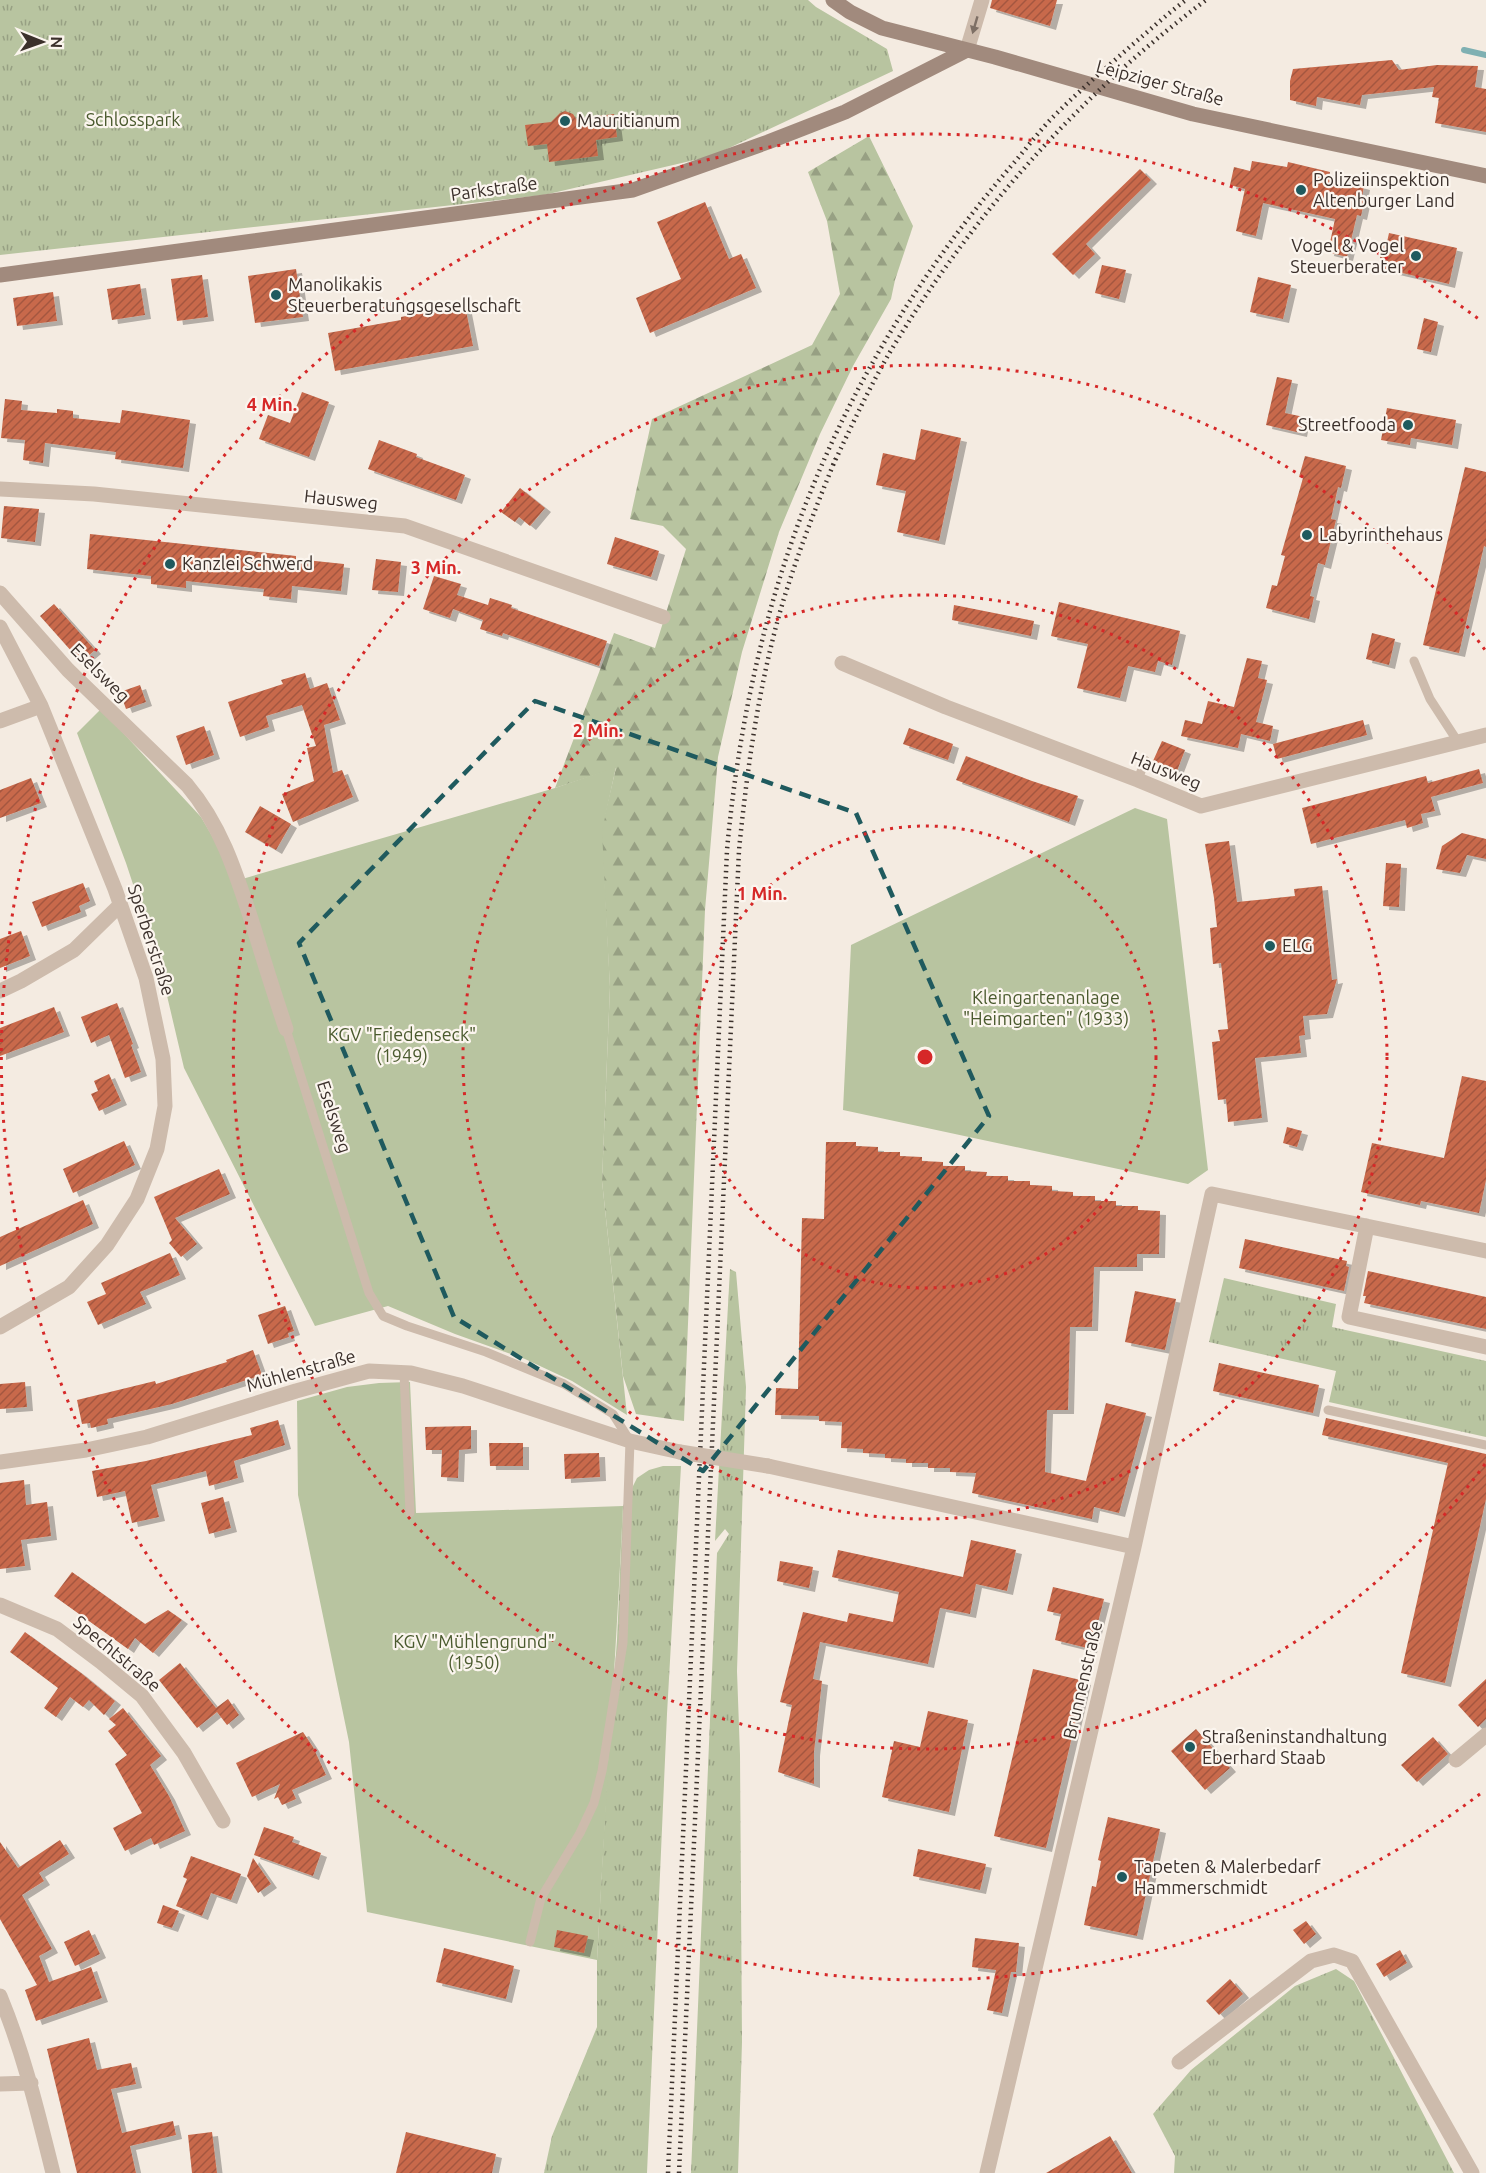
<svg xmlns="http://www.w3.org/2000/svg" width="1486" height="2173" font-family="Ubuntu,sans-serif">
	<defs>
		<pattern id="grass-tufts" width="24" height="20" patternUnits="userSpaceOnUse" patternTransform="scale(1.5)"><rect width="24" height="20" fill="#b8c4a0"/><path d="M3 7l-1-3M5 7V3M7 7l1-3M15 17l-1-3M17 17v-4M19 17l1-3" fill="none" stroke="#97a083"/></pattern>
		<pattern id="forest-firs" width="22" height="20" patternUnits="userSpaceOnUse" patternTransform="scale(1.5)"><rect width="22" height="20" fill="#b8c4a0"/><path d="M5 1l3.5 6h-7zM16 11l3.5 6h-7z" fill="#97a083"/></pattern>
		<pattern id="building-hatch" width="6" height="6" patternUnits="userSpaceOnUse" patternTransform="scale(1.5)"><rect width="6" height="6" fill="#c8694b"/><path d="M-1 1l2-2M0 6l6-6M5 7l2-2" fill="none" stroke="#a4573f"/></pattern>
		<filter id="shadow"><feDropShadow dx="6" dy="4" stdDeviation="0" flood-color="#0004"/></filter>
	</defs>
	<rect width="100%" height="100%" fill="#f4ebe1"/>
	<path fill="url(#grass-tufts)" d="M0 0H808L816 7 887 49 893 71 712 156 544 195 0 255Z
		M730 1269 736 1272 746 1387 737 1671 740 1755 742 2042 738 2173H691L717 1553 729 1534 725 1529 715 1541Z
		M1224 1278 1336 1304 1332 1327 1486 1361V1437L1329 1402 1336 1371 1209 1342Z
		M663 1466H681L667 1714 647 2173H544L552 2136 597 2027V1960L607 1776 617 1640 623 1506 637 1478 649 1470Z
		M1336 1969 1354 1981 1454 2173H1174L1175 2156 1153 2114 1191 2070 1295 1986Z"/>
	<path fill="url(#forest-firs)" d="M869 136 913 226 895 280 891 299 853 366 820 434 779 532 742 652 718 757 705 910 684 1421 636 1414 623 1376 602 1181 610 987 601 831 616 768 555 788 614 633 655 648 686 549 663 526 630 519 652 419 812 345 840 294 827 221 808 172Z"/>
	<path fill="#b8c4a0" d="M101 709 201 817 218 846 232 882 555 788 616 767 602 831 610 987 602 1181 627 1415 572 1381 525 1359 455 1334 388 1306 315 1326 184 1068 160 966 126 863 77 733Z
		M1135 808 1167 819 1208 1170 1188 1184 843 1110 851 945Z
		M410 1382 416 1513 623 1506C616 1658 605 1809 597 1960L367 1912 349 1742 298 1495 297 1401 347 1387 379 1383Z"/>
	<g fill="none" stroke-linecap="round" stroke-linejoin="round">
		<path stroke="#7fb0b2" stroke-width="6" d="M1464 50 1486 55"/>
	</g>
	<path fill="url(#building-hatch)" filter="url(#shadow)" d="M992 0H1057L1050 26 990 8Z
		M1392 60 1399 70 1437 65 1478 66 1475 87 1486 89V132L1435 123 1439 98 1432 97 1434 87 1362 95 1360 105 1317 97 1316 106 1290 100V81L1293 69Z
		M565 111 573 114 576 119 614 114 617 137 596 140 598 156 549 162 547 144 528 146 525 125 551 122 560 113Z
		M1252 161 1287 167 1288 162 1330 172 1329 177 1364 186 1362 197 1365 198 1361 216 1357 215 1347 257 1328 252 1335 219 1263 203 1256 236 1236 231 1245 189 1230 185 1234 167 1250 171Z
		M1140 169 1151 180 1086 244 1095 254 1073 275 1052 254Z
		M705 202 729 259 741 254 756 288 650 333 636 298 681 279 657 222Z
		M1389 233 1457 248 1449 284 1381 268 1384 259 1380 258 1384 242H1387Z
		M1102 265 1126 270 1119 299 1095 293Z
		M296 269 303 317 255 323 248 276Z
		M202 275 208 317 177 321 171 279Z
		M1258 277 1291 285 1283 319 1250 312Z
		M140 284 145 315 112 320 107 289Z
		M53 292 57 321 17 326 13 298Z
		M465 305 473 346 335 371 328 333 401 320V317Z
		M1424 318 1438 322 1431 352 1417 349Z
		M1277 377 1292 380 1285 413 1304 417 1301 433 1266 425Z
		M302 392 329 402 309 457 259 439 268 415 290 423Z
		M5 399 22 401 21 410 57 413V409L73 411V418L120 423 122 410 190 420 183 468 115 459 116 452 45 443 43 463 23 460 25 440 1 438Z
		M1387 408 1456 420 1452 445 1411 438 1410 445 1381 440Z
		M921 429 961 438 939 541 897 532 906 491 876 485 883 453 915 460Z
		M379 440 417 454 416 457 465 475 456 500 368 469Z
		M1305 456 1346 466 1341 488 1338 487 1331 519 1336 520 1325 565 1318 563 1310 596 1314 597 1309 619 1266 608 1272 585 1277 586 1285 556 1281 555 1303 478 1299 477Z
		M1465 467 1486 472V547L1484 546 1459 653 1423 645Z
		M520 488 545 508 530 526 519 517 515 522 501 512Z
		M4 506 39 509 35 542 1 538Z
		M90 534 296 556V559L344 564 341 591 292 586 291 599 263 596 264 589 186 581V588L151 584V576L87 569Z
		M615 537 659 551 651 577 607 564Z
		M376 559 401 562 398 592 372 590Z
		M434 576 461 584 457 595 488 605 490 598 512 605 511 608 607 641 599 666 503 633 502 636 480 629 483 620 453 609 450 618 423 609Z
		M1059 602 1180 631 1172 665 1158 661 1155 672 1128 666 1120 698 1077 688 1088 644 1051 636Z
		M54 604 95 650 81 662 40 616Z
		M954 605 1034 621 1031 636 952 620Z
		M1372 633 1395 639 1389 665 1366 659Z
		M1247 658 1262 661 1258 678 1267 680 1256 722 1273 726 1270 741 1241 734 1238 748 1181 736 1185 720 1202 724 1208 701 1234 707Z
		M305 673 310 689 327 683 340 720 324 725 333 773 342 770 353 797 293 822 282 794 314 781 307 748 316 746 302 705 266 716 269 727 240 737 228 702 283 684 281 680Z
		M140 685 146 702 126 709 120 692Z
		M1363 720 1367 735 1277 759 1273 744Z
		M204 726 214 755 186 765 176 736Z
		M909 728 953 744 948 760 903 744Z
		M1162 741 1185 750 1177 771 1153 761Z
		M966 756 1032 781 1078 796 1069 822 956 780Z
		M1479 769 1483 783 1431 797 1435 811 1421 814 1423 823 1407 828 1405 820 1311 844 1302 808 1426 776 1428 783Z
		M31 778 41 803 0 818V790Z
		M260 806 291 824 276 850 245 832Z
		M1462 833 1486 839V859L1467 855 1460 873 1436 869 1442 846Z
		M1229 841 1237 902 1295 896 1294 889 1322 886 1332 980 1337 979 1327 1014 1303 1016 1305 1035 1299 1036 1301 1053 1255 1058 1262 1118 1228 1122 1226 1099 1218 1100 1212 1042 1220 1041 1218 1030 1228 1029 1221 963 1213 964 1210 928 1217 927 1214 898 1205 844Z
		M1386 863 1401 864 1399 907 1383 906Z
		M83 883 90 901 79 906 81 912 42 927 32 902Z
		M21 931 30 956 0 968V939Z
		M117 1003 133 1044 131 1045 141 1072 125 1078 109 1035 91 1043 81 1017Z
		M54 1007 64 1032 0 1056V1028Z
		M109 1074 121 1101 99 1111 91 1094 98 1091 94 1081Z
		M1462 1076 1486 1081V1180L1479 1213 1421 1201 1420 1205 1361 1192 1372 1143 1444 1158Z
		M1287 1127 1302 1131 1297 1147 1283 1143Z
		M124 1141 135 1165 73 1193 63 1169Z
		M826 1142H856V1146L878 1147V1152H900V1156L922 1157V1161L943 1162V1166H965V1171L987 1172 986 1176H1008V1181H1030V1185L1052 1186V1191L1073 1192V1196H1095V1201H1116V1206H1138V1210L1160 1211 1159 1254H1137V1267H1094L1092 1327H1070L1068 1410H1047L1045 1472 1086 1481 1106 1403 1146 1413 1119 1513 1094 1507 1092 1519 972 1493 976 1473 950 1472V1468H928V1463H906V1459L885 1458V1454L863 1453V1449L841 1448 842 1422 819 1421V1416L775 1415 776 1388 798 1389 802 1218 824 1219Z
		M219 1169 230 1194 175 1218 197 1244 181 1257 169 1243 172 1240 154 1197Z
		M83 1200 93 1224 0 1266V1237Z
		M1245 1239 1347 1261 1346 1266 1349 1267 1344 1291 1239 1268Z
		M170 1253 180 1275 140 1292 146 1304 98 1325 87 1302 106 1294 101 1283Z
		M1368 1271 1486 1297V1329L1364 1303 1366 1296H1363Z
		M1135 1291 1176 1299 1165 1350 1125 1342Z
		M285 1306 294 1331 288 1333 289 1337 268 1344 258 1315Z
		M253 1350 262 1375 172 1404 107 1419 108 1424 91 1428 90 1423 82 1424 77 1400 155 1381 156 1384 227 1362 226 1360Z
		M1219 1363 1319 1385 1313 1413 1213 1391Z
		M25 1382 27 1407 0 1409V1384Z
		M1326 1418 1486 1454V1499L1445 1683 1401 1673 1448 1463 1322 1435Z
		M278 1420 285 1445 234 1461 238 1478 209 1486 206 1471 151 1485 159 1517 132 1523 125 1491 97 1497 92 1471 146 1461 252 1435 250 1428Z
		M471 1426V1449L459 1450 458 1478 441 1477 442 1450H426L425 1427Z
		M489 1443H523V1466H490Z
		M599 1453 600 1477 565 1479 564 1454Z
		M24 1480 26 1505 47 1502 51 1536 21 1540 25 1566 0 1569V1483Z
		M223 1497 231 1528 209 1534 201 1503Z
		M971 1540 1016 1550 1007 1591 976 1584 970 1614 940 1608 928 1664 820 1642 813 1679 822 1681 814 1752V1784L778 1772 792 1705 780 1702 803 1612 847 1622 849 1613 893 1622 899 1592 832 1577 838 1550 963 1577Z
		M780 1561 813 1567 809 1588 777 1581Z
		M72 1572 145 1624 168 1610 182 1620 153 1653 135 1638 128 1649 54 1596Z
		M1053 1587 1104 1599 1091 1649 1055 1640 1061 1614 1047 1611Z
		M25 1632 81 1673 115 1701 104 1715 89 1700 83 1707 70 1697 56 1717 44 1708 58 1688 10 1652Z
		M180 1663 216 1708 228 1699 239 1715 227 1725 217 1712 197 1728 159 1680Z
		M1033 1669 1085 1681 1046 1848 994 1836Z
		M1486 1679V1719L1478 1727 1458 1705Z
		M123 1708 161 1756 150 1765 169 1796 185 1831 154 1845 151 1838 125 1851 113 1828 142 1813 115 1764 127 1755 108 1731 116 1725 109 1719Z
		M928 1711 968 1720 949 1812 882 1797 894 1741 920 1747Z
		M1196 1729 1230 1768 1205 1790 1171 1751Z
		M303 1732 313 1747 326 1775 292 1790 296 1799 282 1805 278 1797 274 1799 280 1784 252 1797 236 1763Z
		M1433 1737 1448 1754 1417 1782 1401 1765Z
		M1108 1817 1160 1829 1137 1936 1084 1925 1092 1886 1096 1887 1101 1861 1098 1860Z
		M264 1827 294 1837 292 1842 321 1853 313 1876 254 1855Z
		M60 1840 69 1854 39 1873 44 1881 22 1895 52 1949 39 1956 49 1982 91 1967 102 1998 36 2021 25 1990 37 1985 0 1919V1842L18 1868Z
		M918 1849 986 1864 980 1890 913 1876Z
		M191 1856 241 1874 231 1900 211 1893 202 1916 176 1906 187 1879 183 1877Z
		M253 1858 271 1884 258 1893 247 1876Z
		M163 1905 179 1911 172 1928 157 1923Z
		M1306 1921 1316 1934 1304 1944 1293 1930Z
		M89 1930 100 1954 75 1966 64 1942Z
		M557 1930 588 1936 584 1953 554 1947Z
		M975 1938 1019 1943 1016 1972H1011L1002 2013 987 2010 996 1970 972 1967Z
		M444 1948 514 1966 506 1999 436 1982Z
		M1400 1950 1407 1963 1384 1977 1376 1964Z
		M1230 1979 1243 1994 1219 2015 1206 2001Z
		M89 2038 97 2070 131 2063 136 2084 111 2089 122 2133 173 2121 176 2135 130 2146 136 2173H77L47 2049Z
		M212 2132 217 2173H192L188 2135Z
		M406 2132 496 2154 492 2173H396Z
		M1110 2136 1132 2173H1046Z"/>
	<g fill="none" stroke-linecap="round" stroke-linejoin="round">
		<path stroke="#cdbbac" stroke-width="9" d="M1414 661 1430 699 1458 742
			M1138 780 1145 760
			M286 1029 369 1293 383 1316 407 1326 486 1352 564 1384 613 1414 630 1441 623 1643 602 1771 594 1803 580 1833 541 1898 530 1942
			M404 1373 410 1513
			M1328 1410 1486 1445"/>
		<path stroke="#cdbbac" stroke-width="15" d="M967 50 982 0
			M0 489 94 494 405 526 663 617
			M0 593 68 670 187 785C221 825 236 873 252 922 263 958 274 993 286 1029
			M0 627 41 706 115 889 146 978 163 1059 165 1106 157 1149 137 1199 107 1245 69 1287 0 1327
			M842 663 946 707 1138 780 1201 806 1486 735
			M0 721 41 706
			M0 991 21 981 74 950 119 906
			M1367 1226 1349 1317 1486 1347
			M0 1462 86 1450 147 1437 296 1391 369 1371 411 1373 463 1386 630 1441 680 1452
			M768 1466 1134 1547
			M0 1605 57 1629 101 1662 142 1696 184 1753 223 1821
			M1456 1760 1486 1735
			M0 1996C24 2054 38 2113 53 2173
			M1179 2062 1311 1961 1334 1955 1352 1961 1472 2173
			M0 2084 31 2083
			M987 2173 1134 1547 1212 1194 1486 1251"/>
		<path stroke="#a18a7d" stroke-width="15" d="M833 0 850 12 882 28 995 57 1193 114 1486 176
			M0 275 633 190 768 142 845 112 967 50"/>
		<path stroke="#3b302b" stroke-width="4.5" stroke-dasharray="1.5 4.5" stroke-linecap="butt" d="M833 465C851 427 869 388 890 352 972 215 1079 95 1206 0
			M668 2173 727 850C751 587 839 366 1012 165 1026 149 1039 131 1054 116 1079 91 1106 68 1132 45 1150 30 1167 14 1186 0
			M679 2173 739 850C747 770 758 690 780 612 795 560 815 509 836 458"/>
		<path stroke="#cdbbac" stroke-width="15" d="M680 1452 768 1466"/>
	</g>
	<defs><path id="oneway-solid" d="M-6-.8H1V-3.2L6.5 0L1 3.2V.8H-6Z" transform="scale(1.5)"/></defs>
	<use fill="#7d6f65" href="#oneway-solid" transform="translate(975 25) rotate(106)"/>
	<path fill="none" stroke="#1f5a5e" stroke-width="4.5" stroke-dasharray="12 8" stroke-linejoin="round" d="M535 701 856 813 989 1116 703 1471 454 1317 299 943Z"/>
	<g fill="none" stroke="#d62828" stroke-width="3" stroke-dasharray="3 6">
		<circle cx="925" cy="1057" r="231"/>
		<circle cx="925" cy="1057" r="462"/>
		<path d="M1485 1464A692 692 0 1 1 1485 650"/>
		<path d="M1480 1794A923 923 0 1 1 1480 320"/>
	</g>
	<g fill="#1f5a5e" stroke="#fbf5ee" stroke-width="2">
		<circle cx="565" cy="121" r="6"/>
		<circle cx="1301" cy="190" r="6"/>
		<circle cx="1416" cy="256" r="6"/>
		<circle cx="276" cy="295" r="6"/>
		<circle cx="1408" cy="425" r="6"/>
		<circle cx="1307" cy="535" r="6"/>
		<circle cx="170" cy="564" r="6"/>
		<circle cx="1270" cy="946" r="6"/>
		<circle cx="1190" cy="1747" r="6"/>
		<circle cx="1122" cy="1877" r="6"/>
	</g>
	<g text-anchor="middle" stroke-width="4.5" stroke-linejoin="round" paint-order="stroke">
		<g font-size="18" fill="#3b302b" stroke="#fbf5ee">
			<text transform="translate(1160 83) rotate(15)" y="6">Leipziger Straße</text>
			<text transform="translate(494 189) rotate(-8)" y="6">Parkstraße</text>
			<text transform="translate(341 500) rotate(6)" y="6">Hausweg</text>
			<text transform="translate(100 673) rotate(45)" y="6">Eselsweg</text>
			<text transform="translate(1166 771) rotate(22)" y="6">Hausweg</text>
			<text transform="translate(151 940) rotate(72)" y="6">Sperberstraße</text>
			<text transform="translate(334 1117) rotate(72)" y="6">Eselsweg</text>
			<text transform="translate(301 1371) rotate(-16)" y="6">Mühlenstraße</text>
			<text transform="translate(117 1654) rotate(40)" y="6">Spechtstraße</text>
			<text transform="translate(1083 1680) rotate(-77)" y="6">Brunnenstraße</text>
		</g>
		<g font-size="18" fill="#4a5a2e" stroke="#fbf5ee">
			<text x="133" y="126">Schlosspark</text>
			<text x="1046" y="1004">Kleingartenanlage<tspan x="1046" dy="21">"Heimgarten" (1933)</tspan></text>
			<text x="402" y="1041">KGV "Friedenseck"<tspan x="402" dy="21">(1949)</tspan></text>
			<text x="474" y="1648">KGV "Mühlengrund"<tspan x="474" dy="21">(1950)</tspan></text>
		</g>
		<g font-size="18" fill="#3b302b" stroke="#fbf5ee" text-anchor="start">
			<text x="577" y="127">Mauritianum</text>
			<text x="1313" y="186">Polizeiinspektion<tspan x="1313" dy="21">Altenburger Land</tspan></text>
			<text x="1404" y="252" text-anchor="end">Vogel &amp; Vogel<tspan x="1404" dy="21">Steuerberater</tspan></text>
			<text x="288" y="291">Manolikakis<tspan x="288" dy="21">Steuerberatungsgesellschaft</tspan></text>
			<text x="1396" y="431" text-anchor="end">Streetfooda</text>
			<text x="1319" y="541">Labyrinthehaus</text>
			<text x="182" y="570">Kanzlei Schwerd</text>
			<text x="1282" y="952">ELG</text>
			<text x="1202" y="1743">Straßeninstandhaltung<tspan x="1202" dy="21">Eberhard Staab</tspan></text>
			<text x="1134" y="1873">Tapeten &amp; Malerbedarf<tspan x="1134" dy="21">Hammerschmidt</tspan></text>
		</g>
	</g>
	<circle cx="925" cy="1057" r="9" fill="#d62828" stroke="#fbf5ee" stroke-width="3"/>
	<g font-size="18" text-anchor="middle" font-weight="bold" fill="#d62828" stroke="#fbf5ee" stroke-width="4.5" stroke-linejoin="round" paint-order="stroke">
		<text x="272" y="411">4 Min.</text>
		<text x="436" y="574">3 Min.</text>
		<text x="598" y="737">2 Min.</text>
		<text x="762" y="900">1 Min.</text>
	</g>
	<g transform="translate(42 42) rotate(91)" stroke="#fbf5ee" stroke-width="4.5" paint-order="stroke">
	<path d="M0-4.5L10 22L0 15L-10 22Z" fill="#3b302b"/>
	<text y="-9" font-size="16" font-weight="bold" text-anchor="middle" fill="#3b302b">N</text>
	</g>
</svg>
